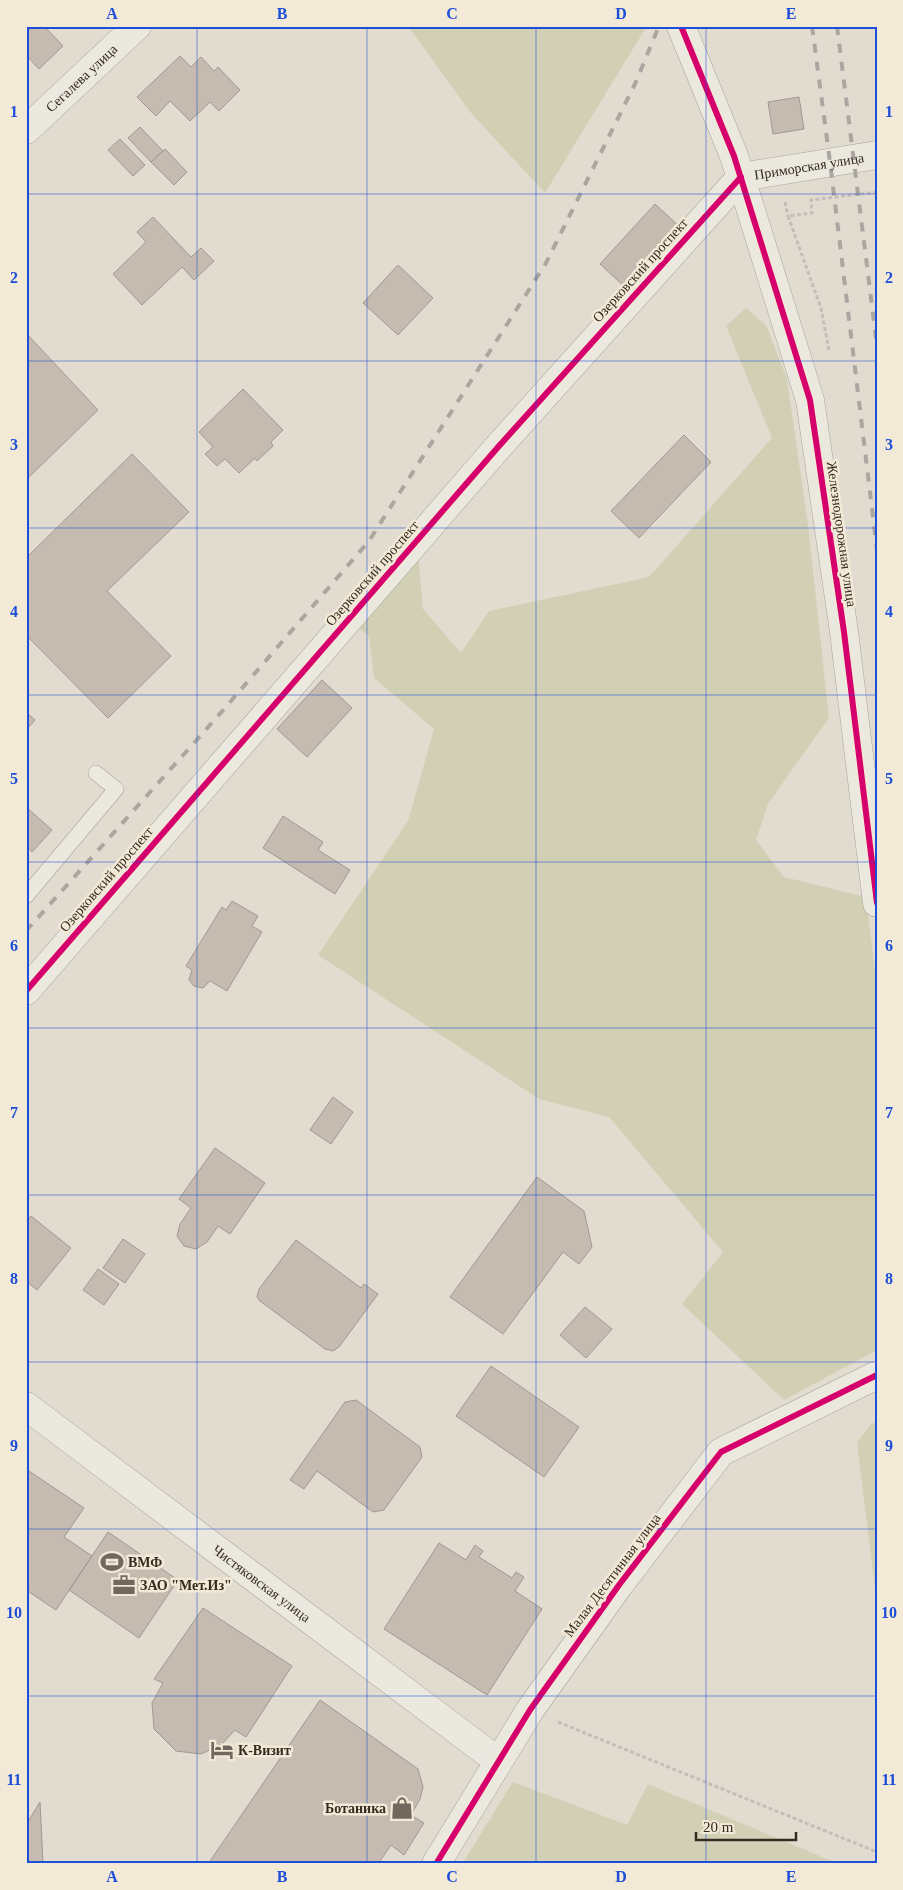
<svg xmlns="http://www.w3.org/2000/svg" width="903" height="1890" font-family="'Times New Roman',serif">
	<rect width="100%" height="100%" fill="#e2dcd0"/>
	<path fill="#d2d0b4" d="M408 26H647L545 193 471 113Z
		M746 308 766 325 787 379 808 525 829 718 768 804 756 840 784 877 866 897 877 986V1350L784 1400 682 1304 723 1252 609 1117 539 1099 318 955 408 821 434 729 374 678 369 637 357 626 418 552 423 609 461 653 489 611 649 577 772 438 726 326Z
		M877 1422V1604L857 1442 871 1424Z
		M513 1782 627 1825 648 1784 839 1864H462Z"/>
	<path fill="#c6bbb1" stroke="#a2988f" d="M26 26H44L63 46 39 69 26 55Z
		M180 56 191 67 201 57 214 71 218 67 240 90 219 111 210 102 190 121 170 101 156 116 137 97Z
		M799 97 804 129 773 134 768 102Z
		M140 127 163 151 151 162 128 138Z
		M120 139 145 165 133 176 108 150Z
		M165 149 187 172 174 185 151 162Z
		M655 204 681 228 626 288 600 264Z
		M153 217 191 257 201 248 214 261 194 280 182 267 142 305 113 274 146 242 137 232Z
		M398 265 433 298 398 335 363 303Z
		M26 333 98 410 26 480Z
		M243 389 283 430 271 442 273 446 257 461 255 458 239 473 225 459 217 466 205 454 213 447 199 432Z
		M684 435 711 462 639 538 611 511Z
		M132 454 189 512 107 591 171 656 108 718 26 635V558Z
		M322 680 352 708 307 757 277 729Z
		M26 712 35 720 26 730Z
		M26 807 52 830 32 852 26 846Z
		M283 816 323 842 318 850 350 870 335 894 263 848Z
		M232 901 258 916 252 926 262 932 227 991 210 981 203 988 194 986 189 980 192 970 186 966 222 907 226 910Z
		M333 1097 353 1112 331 1144 310 1130Z
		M215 1148 265 1183 230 1234 218 1226 207 1242 196 1249 184 1246 177 1236 180 1224 191 1208 179 1199Z
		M537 1177 584 1211 592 1247 579 1264 563 1252 503 1334 450 1297Z
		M31 1216 71 1248 37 1290 26 1281V1222Z
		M123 1239 145 1254 125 1283 103 1268Z
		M296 1240 361 1288 364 1284 378 1294 339 1347 333 1351 325 1349 260 1301 257 1297 259 1289Z
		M98 1269 119 1284 104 1305 83 1290Z
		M585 1307 612 1329 586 1358 560 1335Z
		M491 1366 579 1427 544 1477 456 1416Z
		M356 1400 420 1447 422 1457 384 1510 373 1512 317 1471 304 1489 290 1480 345 1402Z
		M26 1469 84 1508 64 1537 92 1556 56 1610 26 1590Z
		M108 1532 178 1580 139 1638 69 1590Z
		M439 1543 466 1560 475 1545 483 1551 479 1557 512 1578 516 1572 524 1577 515 1591 542 1609 487 1695 384 1629Z
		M203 1608 292 1666 246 1737 235 1730 222 1744 201 1754 176 1751 154 1729 152 1703 163 1683 154 1679Z
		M320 1700 418 1769 423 1787 420 1799 411 1815 424 1823 404 1855 391 1845 378 1864H208Z
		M40 1802 43 1864H26V1825Z"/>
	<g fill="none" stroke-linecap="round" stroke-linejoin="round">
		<defs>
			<path id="service" d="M26 896 116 789 96 773"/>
			<g id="minor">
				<path id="s1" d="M26 130 137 26"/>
				<path d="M26 991 499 446 741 177"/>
				<path id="s2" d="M26 1406 498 1761"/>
			</g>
			<g id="tertiary">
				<path d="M681 26 734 156 810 400 844 632 877 903"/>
				<path id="s3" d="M741 177 877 155"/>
				<path d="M436 1864 530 1710 619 1585 721 1452 877 1375"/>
			</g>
		</defs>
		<use href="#service" stroke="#a8a298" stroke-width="16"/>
		<use href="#minor" stroke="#a8a298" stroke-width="29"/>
		<use href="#tertiary" stroke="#a8a298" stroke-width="29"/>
		<path stroke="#c3bfb7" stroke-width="3" stroke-dasharray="4 2.5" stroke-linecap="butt" d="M785 202 788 216
			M829 350 821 308 788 216 812 213 811 200 877 192
			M558 1722 877 1852"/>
		<use href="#service" stroke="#ebe8e0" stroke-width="15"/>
		<use href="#minor" stroke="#ebe8e0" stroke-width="28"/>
		<use href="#tertiary" stroke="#ebe8e0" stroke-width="28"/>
		<path stroke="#aba6a0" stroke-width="4" stroke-dasharray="9 9" stroke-linecap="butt" d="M812 26 830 162 877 550
			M837 26 877 346
			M26 931 218 716 369 541 546 263 635 84 659 26"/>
		<defs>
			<path id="cycleway" d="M681 26 734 156 810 400 844 632 877 903
				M26 991 499 446 741 177
				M436 1864 530 1710 619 1585 721 1452 877 1375"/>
		</defs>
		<use href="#cycleway" stroke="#f2e9d7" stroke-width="9"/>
		<use href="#cycleway" stroke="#d6006c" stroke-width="6"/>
	</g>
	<path fill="none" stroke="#1d4ed8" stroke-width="1" stroke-opacity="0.55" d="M197 26V1864M367 26V1864M536 26V1864M706 26V1864M26 194H877M26 361H877M26 528H877M26 695H877M26 862H877M26 1028H877M26 1195H877M26 1362H877M26 1529H877M26 1696H877"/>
	<defs>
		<symbol id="stadium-bare" viewBox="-9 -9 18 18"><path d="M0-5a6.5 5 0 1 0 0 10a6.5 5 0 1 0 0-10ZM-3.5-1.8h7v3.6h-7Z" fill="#72685e" stroke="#f2e9d7" stroke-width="2.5" paint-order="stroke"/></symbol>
		<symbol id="office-bare" viewBox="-9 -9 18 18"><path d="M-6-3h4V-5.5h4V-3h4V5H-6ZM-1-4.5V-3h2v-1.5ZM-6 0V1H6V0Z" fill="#72685e" stroke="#f2e9d7" stroke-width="2.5" paint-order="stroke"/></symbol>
		<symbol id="hotel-bare" viewBox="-9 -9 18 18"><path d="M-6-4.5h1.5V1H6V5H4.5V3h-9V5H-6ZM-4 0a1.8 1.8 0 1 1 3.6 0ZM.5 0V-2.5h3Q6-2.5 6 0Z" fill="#72685e" stroke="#f2e9d7" stroke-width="2.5" paint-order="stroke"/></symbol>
		<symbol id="shop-bare" viewBox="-9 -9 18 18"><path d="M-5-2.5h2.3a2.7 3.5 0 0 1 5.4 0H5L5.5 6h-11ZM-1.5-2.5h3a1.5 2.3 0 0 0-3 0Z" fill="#72685e" stroke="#f2e9d7" stroke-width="2.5" paint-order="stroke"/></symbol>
	</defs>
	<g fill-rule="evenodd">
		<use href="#stadium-bare" x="96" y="1546" width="32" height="32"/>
		<use href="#office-bare" x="108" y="1569" width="32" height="32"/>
		<use href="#hotel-bare" x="206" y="1734" width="32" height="32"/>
		<use href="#shop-bare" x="386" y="1792" width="32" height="32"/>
	</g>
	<g text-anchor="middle" stroke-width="5" stroke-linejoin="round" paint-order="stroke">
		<g font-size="14" fill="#362a21" stroke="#f2e9d7">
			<text dy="5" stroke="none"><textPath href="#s1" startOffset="76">Сегалева улица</textPath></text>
			<text dy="5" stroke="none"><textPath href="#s3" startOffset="69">Приморская улица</textPath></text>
			<text transform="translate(640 270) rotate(-48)" y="5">Озерковский проспект</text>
			<text transform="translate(842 534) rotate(82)" y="5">Железнодорожная улица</text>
			<text transform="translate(372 573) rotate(-49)" y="5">Озерковский проспект</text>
			<text transform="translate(106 879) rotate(-49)" y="5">Озерковский проспект</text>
			<text transform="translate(612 1575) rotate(-53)" y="5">Малая Десятинная улица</text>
			<text dy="5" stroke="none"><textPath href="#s2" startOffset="295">Чистяковская улица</textPath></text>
		</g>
		<g font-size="14" font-weight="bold" fill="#362a21" stroke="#f2e9d7" text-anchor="start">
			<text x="128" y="1567">ВМФ</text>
			<text x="140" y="1590">ЗАО "Мет.Из"</text>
			<text x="238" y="1755">К-Визит</text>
			<text x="386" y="1813" text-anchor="end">Ботаника</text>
		</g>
	</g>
	<rect width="903" height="1890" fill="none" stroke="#f2e9d7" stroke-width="55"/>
	<path d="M696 1832v8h100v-8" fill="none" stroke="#362a21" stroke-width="2.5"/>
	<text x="703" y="1832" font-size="15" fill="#362a21" stroke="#f2e9d7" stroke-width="4" paint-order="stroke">20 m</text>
	<rect x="28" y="28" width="848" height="1834" fill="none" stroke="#1d4ed8" stroke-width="2"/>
	<g font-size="16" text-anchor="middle" font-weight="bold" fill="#1d4ed8">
		<text x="112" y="19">A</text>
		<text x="282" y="19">B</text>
		<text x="452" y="19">C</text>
		<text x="621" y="19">D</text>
		<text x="791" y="19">E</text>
		<text x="14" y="117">1</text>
		<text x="889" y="117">1</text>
		<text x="14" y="283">2</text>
		<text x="889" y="283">2</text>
		<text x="14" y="450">3</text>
		<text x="889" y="450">3</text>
		<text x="14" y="617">4</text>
		<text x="889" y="617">4</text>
		<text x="14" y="784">5</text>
		<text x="889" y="784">5</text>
		<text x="14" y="951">6</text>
		<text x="889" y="951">6</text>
		<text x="14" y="1118">7</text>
		<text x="889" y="1118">7</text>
		<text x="14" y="1284">8</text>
		<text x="889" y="1284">8</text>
		<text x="14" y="1451">9</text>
		<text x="889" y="1451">9</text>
		<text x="14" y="1618">10</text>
		<text x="889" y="1618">10</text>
		<text x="14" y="1785">11</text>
		<text x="889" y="1785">11</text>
		<text x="112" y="1882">A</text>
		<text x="282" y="1882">B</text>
		<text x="452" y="1882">C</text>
		<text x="621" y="1882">D</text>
		<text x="791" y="1882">E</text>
	</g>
</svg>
